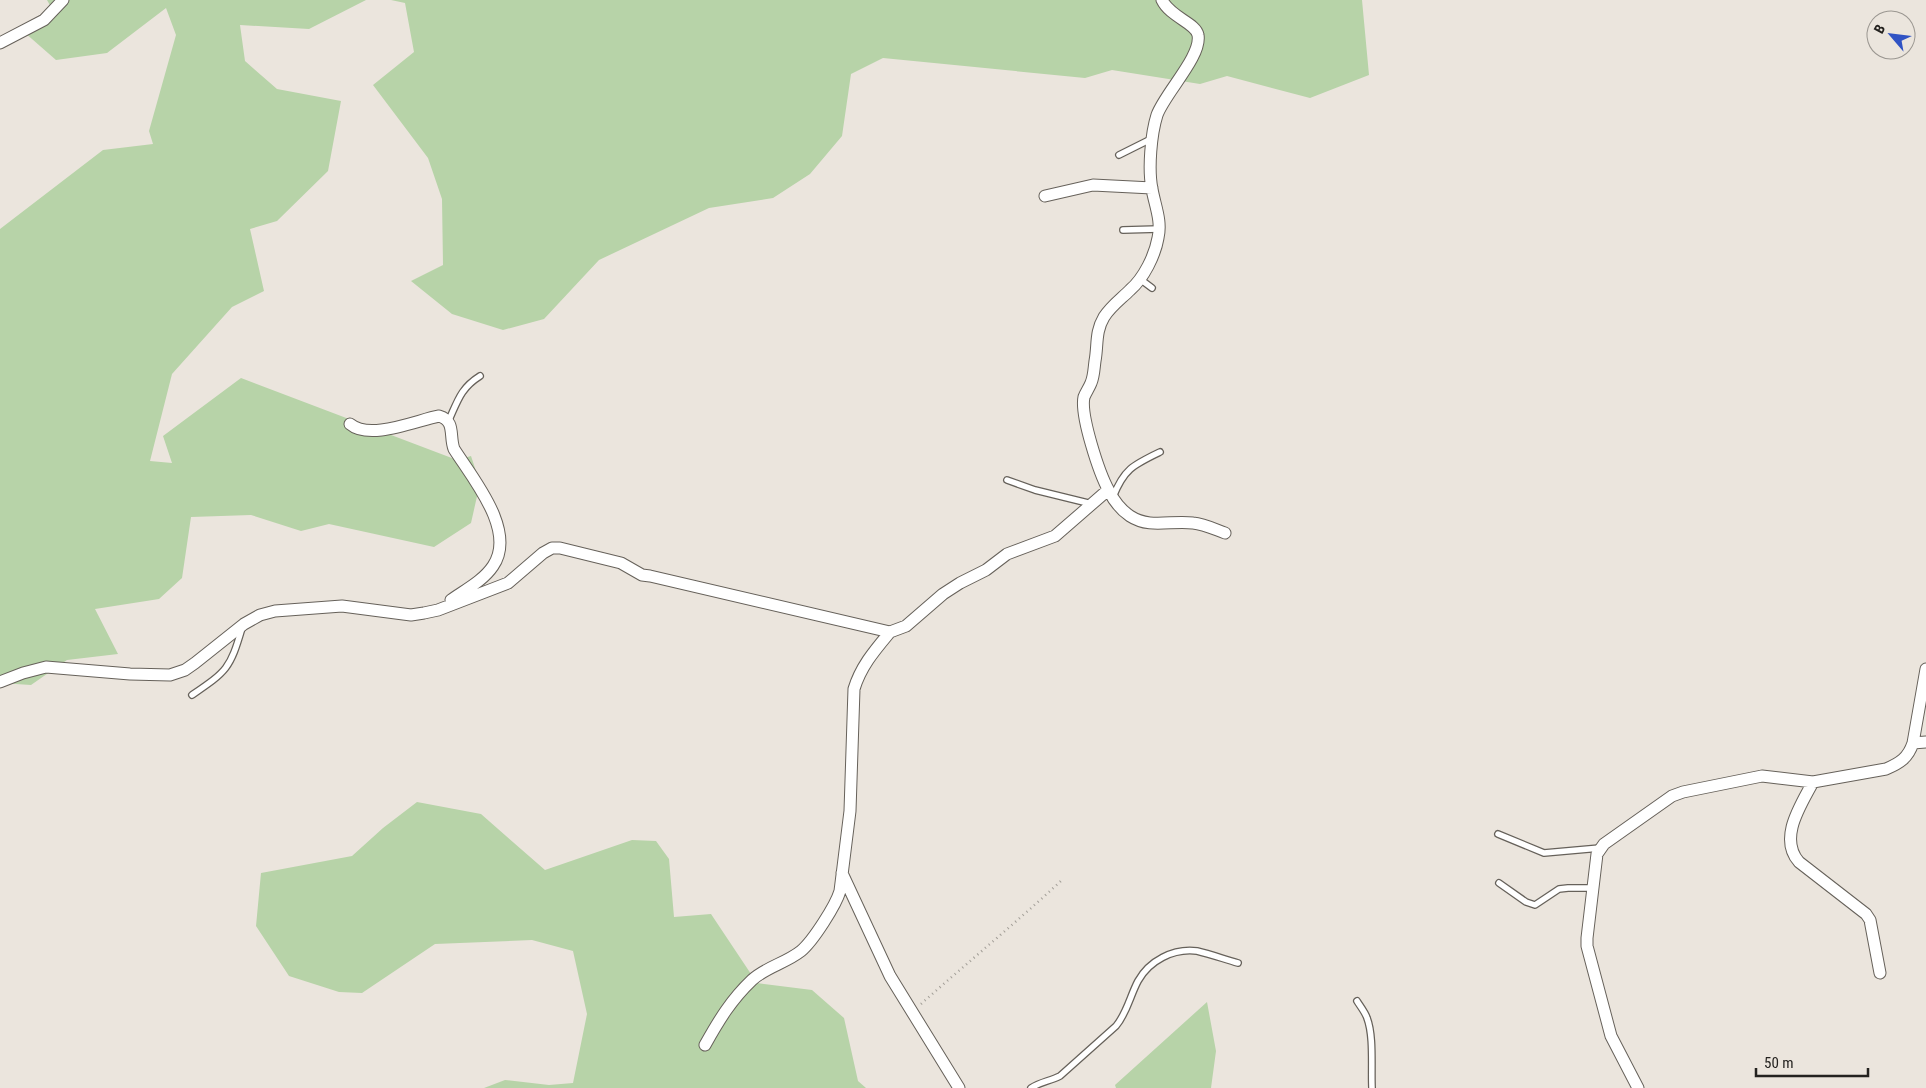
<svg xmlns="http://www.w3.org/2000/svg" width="1926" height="1088" font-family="'Roboto Condensed',sans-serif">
	<rect width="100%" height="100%" fill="#ebe5dd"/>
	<path fill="#b7d3a8" d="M47 0H366L309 29 240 25 245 61 277 89 341 101 328 171 277 221 250 229 264 291 232 307 172 374 150 461 172 463 163 436 241 378 457 460 471 456 480 483 471 523 434 547 329 524 301 531 251 515 191 517 182 578 159 599 95 609 118 654 67 660 31 685 0 683V229L103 150 153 144 149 131 176 35 166 8 107 53 56 60 24 32 56 16Z
		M391 0H1362L1369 75 1310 98 1227 76 1200 84 1112 70 1085 78 883 58 851 74 842 136 810 174 773 198 709 208 599 260 544 319 503 330 452 314 411 281 443 265 442 199 428 158 373 85 414 52 405 3Z
		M417 802 481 814 545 870 632 840 656 841 669 859 674 917 711 914 757 983 812 990 844 1018 858 1081 866 1088H484L505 1080 549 1085 573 1083 587 1014 573 951 532 940 435 944 362 993 339 992 289 976 256 926 261 873 352 856 383 828Z
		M1207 1002 1216 1051 1211 1088H1116L1115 1085Z"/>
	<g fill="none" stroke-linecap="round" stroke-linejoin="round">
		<defs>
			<path id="lane" d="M1119 155 1153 138
				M1123 230 1159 229
				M1140 279 1152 288
				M449 420C458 400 461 388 480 376
				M1007 480 1035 490 1092 504
				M1113 497C1124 469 1133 465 1160 452
				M192 695C227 671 230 669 242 628
				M1498 834 1544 853 1600 848
				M1499 883 1526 902 1535 905 1559 889 1568 888H1593
				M1357 1001C1360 1006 1365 1012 1367 1018 1374 1036 1371 1068 1372 1088
				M1031 1088C1040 1082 1050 1081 1060 1076L1116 1026C1127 1013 1130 996 1138 981 1149 961 1173 948 1197 951 1210 954 1224 959 1238 963"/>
			<path id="street" d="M1162 0C1170 17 1196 23 1198 35 1202 56 1165 93 1157 115 1151 134 1148 169 1152 189 1155 206 1162 221 1158 238 1155 255 1144 278 1130 290 1121 299 1111 306 1104 317 1095 332 1098 345 1095 361 1094 368 1094 376 1091 383 1089 388 1086 392 1084 397 1080 415 1099 473 1109 491 1114 501 1121 510 1130 516 1150 529 1171 520 1193 523 1204 524 1214 529 1225 533
				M0 43 44 20 63 0
				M1045 196 1093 185 1152 188
				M350 424C370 441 417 420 439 416 456 421 449 436 454 449 473 479 517 531 493 566 483 581 465 590 451 600
				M0 682 23 673 46 667 130 674 170 675 185 670 195 663 244 624 260 615 275 611 342 606 411 615 424 613 438 610 508 583 543 553 552 548H560L621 563 642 575 650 576 890 632 906 626 943 594 960 583 986 570 1007 554 1055 536 1108 490
				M1913 743 1926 742
				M1813 782C1801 805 1778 838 1799 862L1866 914 1870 920 1880 973
				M842 873 890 976 959 1088
				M705 1045C719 1020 731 1000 752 980 766 967 786 963 801 951 813 941 836 905 840 891L850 811 854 689C861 666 875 650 890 632
				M1638 1088 1611 1036 1587 946V938L1597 854 1604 844 1672 796 1683 792 1762 776 1813 782 1886 769C1900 763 1908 758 1913 743L1926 669"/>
		</defs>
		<use href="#lane" stroke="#66615a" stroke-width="8"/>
		<use href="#street" stroke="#66615a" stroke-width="13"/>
		<path stroke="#a29e97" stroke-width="2.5" stroke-dasharray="1 4" stroke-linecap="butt" d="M921 1004C968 962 1017 922 1063 879"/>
		<use href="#lane" stroke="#fff" stroke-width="5.5"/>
		<use href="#street" stroke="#fff" stroke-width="11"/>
	</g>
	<g transform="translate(1891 35) rotate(298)"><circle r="24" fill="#ebe5dd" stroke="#9b9791"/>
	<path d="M0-4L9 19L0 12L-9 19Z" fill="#3053c4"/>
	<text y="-8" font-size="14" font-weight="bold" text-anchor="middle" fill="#24221f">B</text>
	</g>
	<path d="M1756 1068v8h112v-8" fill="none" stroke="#24221f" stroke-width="2.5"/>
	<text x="1764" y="1068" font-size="15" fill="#24221f" stroke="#ebe5dd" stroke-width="4" paint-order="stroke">50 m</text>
</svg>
